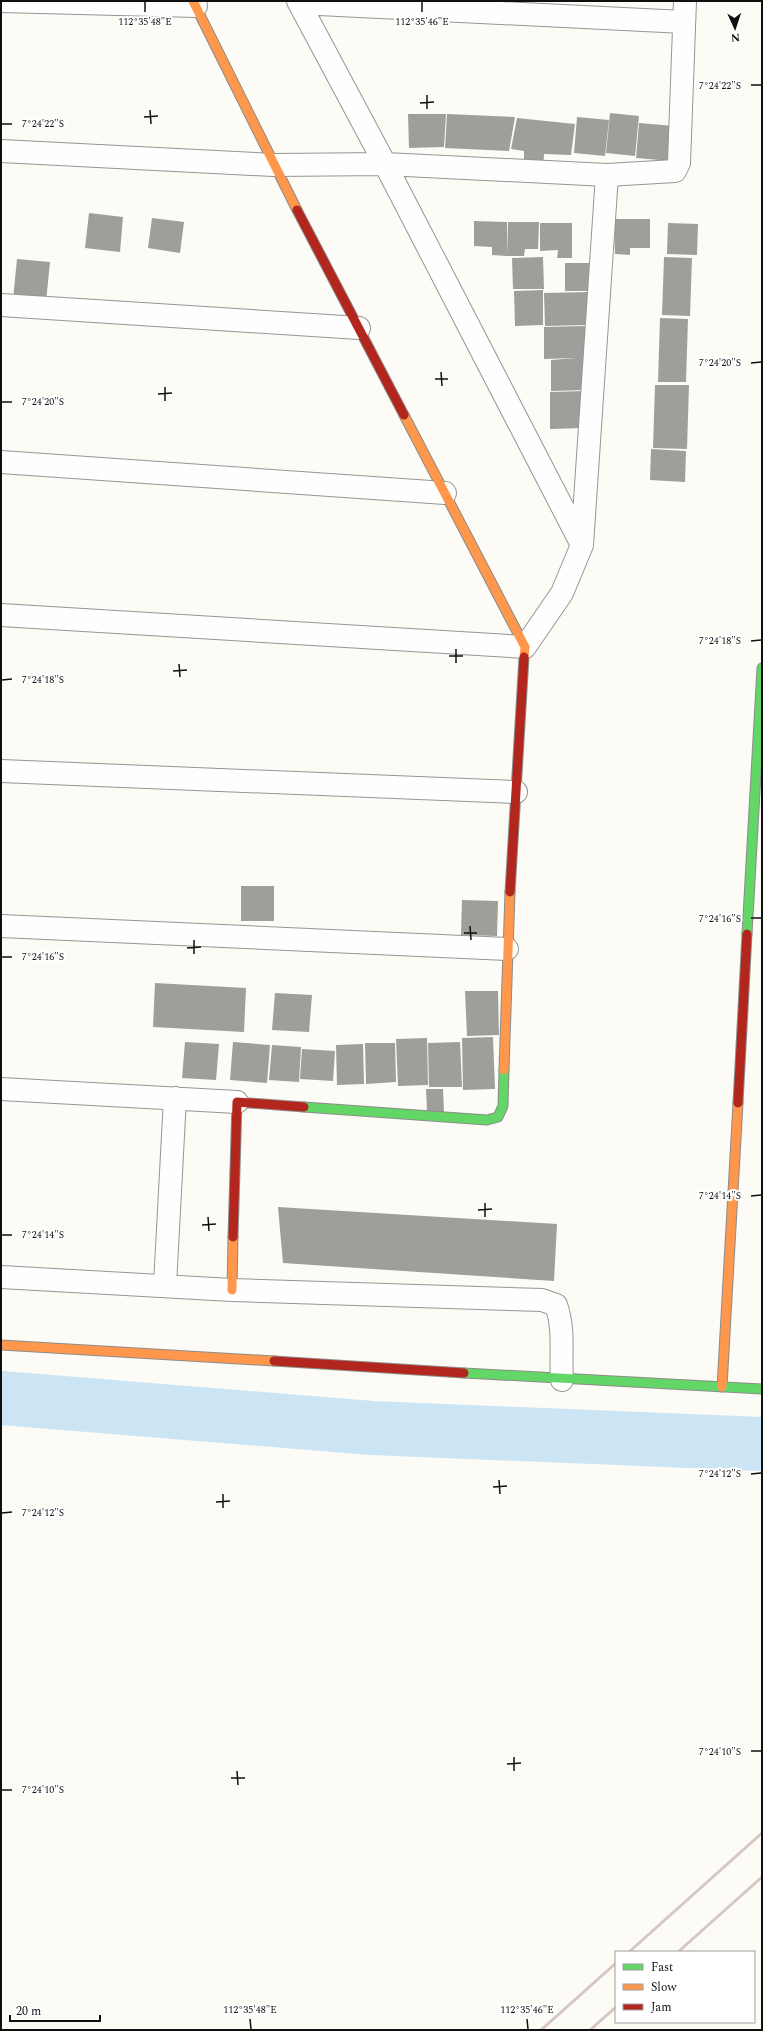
<svg xmlns="http://www.w3.org/2000/svg" width="763" height="2031" font-family="Spectral,serif">
	<rect width="100%" height="100%" fill="#fcfbf5"/>
	<g fill="none" stroke-linecap="round" stroke-linejoin="round">
		<path stroke="#cce5f5" stroke-width="54" d="M1 1398 372 1428 762 1444"/>
	</g>
	<path fill="#a09e9a" d="M610 113 639 116 635 156 606 153Z
		M408 114H446L444 147 409 148Z
		M447 114 515 117 509 151 445 148Z
		M577 117 609 120 605 156 574 153Z
		M517 118 575 124 571 155 544 154 543 171 524 170V151L511 149Z
		M639 123 674 126 671 161 636 158Z
		M89 213 123 217 120 252 85 248Z
		M152 218 184 222 180 253 148 248Z
		M614 219H650V248H630V255L615 254Z
		M474 221 507 222V256L492 255V247L474 246Z
		M508 222H539L538 249H525L524 256H507Z
		M540 223H572V258H557L558 250 540 251Z
		M668 223 698 224 697 255 667 254Z
		M543 257 544 289H513L512 258Z
		M664 257 692 258 690 316 662 315Z
		M17 259 50 262 46 302 13 299Z
		M565 263H592V291H565Z
		M543 290V325L515 326 514 291Z
		M588 292 589 325 545 326 544 293Z
		M660 318 688 319 686 382H658Z
		M586 326 587 390 551 391V360L576 358 544 359V327Z
		M655 385H689L687 449 653 448Z
		M584 391V428L550 429V392Z
		M651 449 686 451 685 482 650 480Z
		M241 886H274V921H241Z
		M462 900 498 901 497 936 461 935Z
		M155 983 246 988 244 1032 153 1027Z
		M465 991H498L499 1035 467 1036Z
		M275 993 312 995 309 1032 272 1030Z
		M493 1037 495 1089 463 1090 462 1038Z
		M427 1038 428 1085 398 1086 396 1039Z
		M185 1042 219 1044 216 1080 182 1078Z
		M233 1042 270 1045 267 1083 230 1080Z
		M460 1042 462 1087H429L428 1043Z
		M365 1043H395L396 1082 366 1084Z
		M363 1044 364 1084 337 1085 336 1045Z
		M272 1045 301 1047 299 1082 269 1080Z
		M302 1049 335 1051 333 1081 300 1079Z
		M426 1089H443L444 1112H427Z
		M278 1207 557 1224 554 1281 283 1263Z"/>
	<g fill="none" stroke-linecap="round" stroke-linejoin="round">
		<defs>
			<path id="street" d="M1 1 196 6
				M299 3 684 22
				M1 151 273 165 385 164 607 175
				M1 305 359 328
				M1 462 445 493
				M582 545 607 175 675 171 679 163 685 1
				M1 615 525 647 562 593 582 545 385 164 298 1
				M1 771 516 792
				M1 926 507 949
				M1 1089 237 1102
				M1 1277 232 1290 542 1300 556 1305C565 1330 560 1355 562 1380
				M165 1285 175 1098"/>
			<path id="fast" d="M747 934 762 668
				M304 1107 487 1120 498 1117 503 1106 504 1070
				M464 1373 762 1389"/>
			<path id="slow" d="M193 1 297 210
				M404 415 525 647 524 657
				M504 1070 510 892
				M232 1290 233 1237
				M1 1345 274 1361
				M722 1387 738 1103"/>
			<path id="jam" d="M297 210 404 415
				M510 892 524 657
				M738 1103 747 934
				M233 1237 237 1102 304 1107
				M274 1361 464 1373"/>
		</defs>
		<use href="#street" stroke="#969593" stroke-width="24"/>
		<use href="#fast" stroke="#8c8c89" stroke-width="11"/>
		<use href="#slow" stroke="#8c8c89" stroke-width="11"/>
		<use href="#jam" stroke="#8c8c89" stroke-width="11"/>
		<use href="#street" stroke="#fffefe" stroke-width="22"/>
		<use href="#fast" stroke="#63d668" stroke-width="9"/>
		<use href="#slow" stroke="#ff974d" stroke-width="9"/>
		<use href="#jam" stroke="#b3261e" stroke-width="9"/>
		<path stroke="#d8c6c5" stroke-width="3" d="M629 1952 762 1833
			M678 1952 762 1877
			M541 2030 616 1963
			M590 2030 616 2007"/>
	</g>
	<path fill="none" stroke="#0f0f0f" stroke-width="1.5" d="M145 2V12M422 2V12M751 85H761M427 95V109M420 103 434 102M150 110 151 124M144 117 158 116M2 124H12M751 363 761 362M441 372 442 386M435 379H448M165 387V401M158 394 172 393M2 402H12M751 641 761 640M456 649V663M449 656H463M179 664 180 677M173 671 187 670M2 680 12 679M751 918H761M470 926 471 940M464 933H477M194 940V954M187 948 201 947M2 957H12M751 1196 761 1195M485 1203V1217M478 1210 492 1209M208 1217 209 1231M202 1225 216 1224M2 1235H12M751 1474 761 1473M499 1480 500 1494M493 1487 507 1486M223 1494V1508M216 1502 230 1501M2 1513 12 1512M751 1751H761M514 1757V1771M507 1764 521 1763M237 1771 238 1785M231 1778H245M2 1790H12M250 2019 251 2029M527 2019 528 2029"/>
	<g font-size="10" text-anchor="middle" fill="#0f0f0f" stroke="#fff" stroke-width="4" stroke-linejoin="round" paint-order="stroke">
		<text x="145" y="25">112°35'48"E</text>
		<text x="422" y="25">112°35'46"E</text>
		<text x="720" y="89">7°24'22"S</text>
		<text x="43" y="127">7°24'22"S</text>
		<text x="720" y="366">7°24'20"S</text>
		<text x="43" y="405">7°24'20"S</text>
		<text x="720" y="644">7°24'18"S</text>
		<text x="43" y="683">7°24'18"S</text>
		<text x="720" y="922">7°24'16"S</text>
		<text x="43" y="960">7°24'16"S</text>
		<text x="720" y="1199">7°24'14"S</text>
		<text x="43" y="1238">7°24'14"S</text>
		<text x="720" y="1477">7°24'12"S</text>
		<text x="43" y="1516">7°24'12"S</text>
		<text x="720" y="1755">7°24'10"S</text>
		<text x="43" y="1793">7°24'10"S</text>
		<text x="250" y="2013">112°35'48"E</text>
		<text x="527" y="2013">112°35'46"E</text>
	</g>
	<rect width="763" height="2031" fill="none" stroke="#0f0f0f" stroke-width="4"/>
	<rect x="615" y="1951" width="140" height="72" fill="#ffffff" stroke="#9f9f9f"/>
	<rect x="623" y="1964" width="20" height="6" fill="#63d668" stroke="#9f9f9f"/>
	<text x="651" y="1971" font-size="12" fill="#0f0f0f">Fast</text>
	<rect x="623" y="1984" width="20" height="6" fill="#ff974d" stroke="#9f9f9f"/>
	<text x="651" y="1991" font-size="12" fill="#0f0f0f">Slow</text>
	<rect x="623" y="2004" width="20" height="6" fill="#b3261e" stroke="#9f9f9f"/>
	<text x="651" y="2011" font-size="12" fill="#0f0f0f">Jam</text>
	<g transform="translate(735 28) rotate(177)" stroke="#ffffff" stroke-width="3" paint-order="stroke">
	<path d="M0-3L7 15L0 10L-7 15Z" fill="#0f0f0f"/>
	<text y="-6" font-size="11" font-weight="bold" text-anchor="middle" fill="#0f0f0f">N</text>
	</g>
	<path d="M10 2015v6h90v-6" fill="none" stroke="#0f0f0f" stroke-width="2"/>
	<text x="16" y="2015" font-size="12" fill="#0f0f0f" stroke="#ffffff" stroke-width="3" paint-order="stroke">20 m</text>
</svg>
